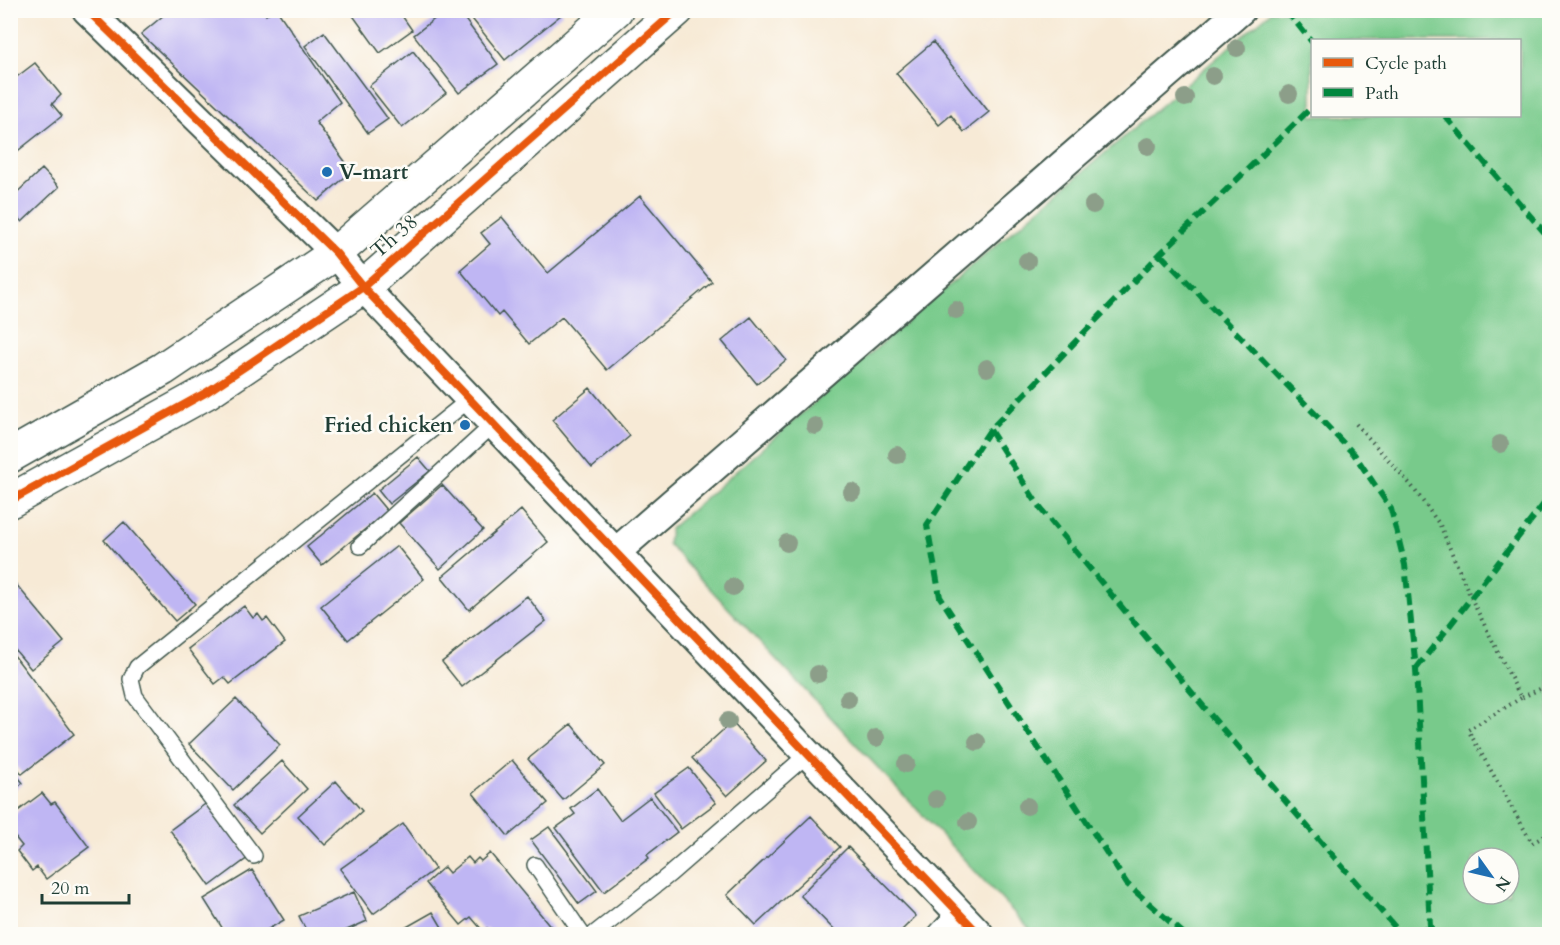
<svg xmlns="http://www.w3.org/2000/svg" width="1560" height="945" font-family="Cardo,serif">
	<rect width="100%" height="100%" fill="#fdfcf7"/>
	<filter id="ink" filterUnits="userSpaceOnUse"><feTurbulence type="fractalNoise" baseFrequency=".0167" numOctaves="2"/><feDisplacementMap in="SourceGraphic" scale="12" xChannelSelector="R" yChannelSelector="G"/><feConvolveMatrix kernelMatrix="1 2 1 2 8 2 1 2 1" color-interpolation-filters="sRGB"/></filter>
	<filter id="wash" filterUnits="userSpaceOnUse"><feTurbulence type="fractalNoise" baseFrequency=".008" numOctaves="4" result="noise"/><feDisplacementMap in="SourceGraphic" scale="24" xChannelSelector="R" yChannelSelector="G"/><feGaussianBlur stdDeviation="1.35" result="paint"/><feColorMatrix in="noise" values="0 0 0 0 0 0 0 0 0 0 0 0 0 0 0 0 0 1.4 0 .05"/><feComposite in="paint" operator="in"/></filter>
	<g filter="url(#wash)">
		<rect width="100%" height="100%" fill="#f7ead6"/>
		<path fill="#78ca8b" stroke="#4c8460" stroke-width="1.5" fill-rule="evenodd" d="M1272 11H1549V934H1034L668 544 670 529 920 310ZM1312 40H1520V116H1312ZM1473 858H1509V894H1473Z"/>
		<g id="blocks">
			<path fill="#bfb6f3" d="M170 10H263L266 15 272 10H277L340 102 316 122 352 171 318 201 141 34Z
				M349 10H398L412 30 380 53Z
				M446 10H458L498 64 459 93 414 35Z
				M465 10H560L562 14 505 60Z
				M324 32 388 119 368 133 305 46Z
				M933 42 989 112 964 132 951 115 939 125 896 73Z
				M413 51 446 93 402 128 369 86Z
				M35 63 61 95 52 104 62 116 10 157V82Z
				M42 169 59 187 22 222 10 210V199Z
				M640 196 712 282 607 370 562 317 529 344 502 312 498 316 460 270 490 244 481 233 502 217 548 273Z
				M751 317 786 360 757 384 722 341Z
				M590 388 630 436 592 468 552 420Z
				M418 457 430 471 389 504 378 490Z
				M442 485 483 530 440 569 399 523Z
				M372 493 387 511 322 565 307 547Z
				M521 510 548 542 469 610 442 577Z
				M124 522 195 604 175 621 104 540Z
				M397 546 424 579 348 640 321 606Z
				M10 577 64 642 31 669 10 644Z
				M527 596 546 621 462 687 442 662Z
				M244 606 253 618 258 614 263 621 267 618 285 642 230 684 224 677 215 684 188 649Z
				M10 650 74 734 22 774 10 759Z
				M236 699 280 745 233 790 189 744Z
				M732 722 766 761 727 796 692 758Z
				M571 724 605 765 563 800 528 759Z
				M512 760 548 803 508 836 473 793Z
				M282 761 307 789 260 833 234 805Z
				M10 767 23 783 10 793Z
				M689 768 716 803 681 829 654 793Z
				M336 781 362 811 325 845 298 816Z
				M597 789 620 820 650 797 677 832 647 855 649 858 604 892 556 828 575 814 571 809Z
				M42 793 51 804 55 802 89 847 46 879 37 867 32 871 17 851 22 846 10 831V817Z
				M208 802 249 857 210 886 170 830Z
				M811 816 840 847 756 925 727 895Z
				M403 824 435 869 373 914 340 869Z
				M549 827 597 891 579 904 531 840Z
				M848 847 916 916 898 934H838L800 895Z
				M490 853 552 928 545 934H493L487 928 483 931 471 917 461 925 426 883 444 867 449 873 468 857 473 863 478 858 481 861Z
				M252 870 284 920 260 934H226L204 899Z
				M354 892 367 921 338 934H308L299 916Z
				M433 912 446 934H407L403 929Z"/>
		</g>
	</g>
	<g filter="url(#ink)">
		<use href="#blocks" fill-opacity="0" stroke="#3f574c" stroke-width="1.5"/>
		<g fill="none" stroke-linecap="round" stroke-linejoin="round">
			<defs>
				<path id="service" d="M360 546 494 424
					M254 856 135 696 131 679 137 667 470 399
					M535 865 582 934
					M594 934 670 874 809 753
					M935 934 956 911"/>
				<path id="minor" d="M87 10 336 253 363 287 979 934
					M616 552 1241 10"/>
				<path id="tertiary" d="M10 456 163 369 336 253 616 10
					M10 501 207 392 363 287 677 10"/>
			</defs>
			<use href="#service" stroke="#3f574c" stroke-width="18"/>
			<use href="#minor" stroke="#3f574c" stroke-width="32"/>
			<use href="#tertiary" stroke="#3f574c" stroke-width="36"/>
			<path stroke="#3f574c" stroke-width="4" stroke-dasharray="1.5 4.5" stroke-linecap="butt" d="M1356 424 1411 485 1440 525 1471 598 1521 698 1550 684
				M1521 698 1468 730 1532 843 1550 833"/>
			<use href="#service" stroke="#fff" stroke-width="15"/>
			<use href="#minor" stroke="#fff" stroke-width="28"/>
			<use href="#tertiary" stroke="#fff" stroke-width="33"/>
			<path stroke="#00873e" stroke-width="6" stroke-dasharray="12 6" stroke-linecap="butt" d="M1286 10 1312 42
				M1445 116 1550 239
				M1160 254 1354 454 1391 509 1405 565 1416 669 1430 926 1437 934
				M990 430 1040 508 1213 718 1401 934
				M1416 669 1550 496
				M1184 934 1127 884 940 597 927 525 990 430 1160 254 1312 107
				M1416 934 1430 926"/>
			<defs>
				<path id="cycleway" d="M87 10 336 253 363 287 979 934
					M10 501 207 392 363 287 677 10"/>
			</defs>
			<use href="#cycleway" stroke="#fdfcf7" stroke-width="11"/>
			<use href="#cycleway" stroke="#e8590c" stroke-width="8"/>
		</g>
		<g fill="#8c9e89">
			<circle cx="1237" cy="48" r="9"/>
			<circle cx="1213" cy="76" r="9"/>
			<circle cx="1289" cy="94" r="9"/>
			<circle cx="1185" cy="98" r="9"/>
			<circle cx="1148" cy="146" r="9"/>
			<circle cx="1093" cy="205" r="9"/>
			<circle cx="1027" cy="261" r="9"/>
			<circle cx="956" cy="310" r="9"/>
			<circle cx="987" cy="368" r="9"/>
			<circle cx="815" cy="426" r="9"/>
			<circle cx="1500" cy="444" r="9"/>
			<circle cx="897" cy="455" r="9"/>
			<circle cx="852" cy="492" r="9"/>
			<circle cx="787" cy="543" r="9"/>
			<circle cx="733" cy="587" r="9"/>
			<circle cx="818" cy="674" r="9"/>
			<circle cx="848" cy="699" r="9"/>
			<circle cx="728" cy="721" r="9"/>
			<circle cx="876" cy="738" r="9"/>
			<circle cx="977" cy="742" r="9"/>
			<circle cx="906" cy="764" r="9"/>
			<circle cx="936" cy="799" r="9"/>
			<circle cx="1027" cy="806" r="9"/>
			<circle cx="968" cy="822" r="9"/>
		</g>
	</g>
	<g fill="#1f6fb2" stroke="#fdfcf7" stroke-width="2">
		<circle cx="327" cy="172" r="6"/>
		<circle cx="465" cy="425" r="6"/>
	</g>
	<g text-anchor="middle" stroke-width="5" stroke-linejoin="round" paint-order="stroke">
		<g font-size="21" font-weight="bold" fill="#1f3d34" stroke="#fdfcf7" text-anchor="start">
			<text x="339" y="179">V-mart</text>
			<text x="453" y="432" text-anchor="end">Fried chicken</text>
		</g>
		<g font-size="21" fill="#1f3d34" stroke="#fdfcf7">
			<text transform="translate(394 236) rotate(-41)" y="7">Th 38</text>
		</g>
	</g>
	<rect width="1560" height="945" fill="none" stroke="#fdfcf7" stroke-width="36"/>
	<rect x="1311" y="39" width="210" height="78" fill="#fdfcf7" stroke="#a4b0a9" stroke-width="1.5"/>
	<rect x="1323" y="58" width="30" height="9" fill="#e8590c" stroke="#a4b0a9" stroke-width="1.5"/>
	<text x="1365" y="69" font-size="18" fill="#1f3d34">Cycle path</text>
	<rect x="1323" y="88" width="30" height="9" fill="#00873e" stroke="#a4b0a9" stroke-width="1.5"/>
	<text x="1365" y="99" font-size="18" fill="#1f3d34">Path</text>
	<g transform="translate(1491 876) rotate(124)"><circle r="28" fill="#fdfcf7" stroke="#a4b0a9" stroke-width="1.5"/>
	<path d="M0-4.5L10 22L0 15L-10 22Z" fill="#1f6fb2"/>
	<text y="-9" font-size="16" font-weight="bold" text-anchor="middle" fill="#1f3d34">N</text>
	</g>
	<path d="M42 894v9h87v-9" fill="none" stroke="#1f3d34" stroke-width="3"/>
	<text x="51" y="894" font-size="18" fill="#1f3d34" stroke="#fdfcf7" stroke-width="4.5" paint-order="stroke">20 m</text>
</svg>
